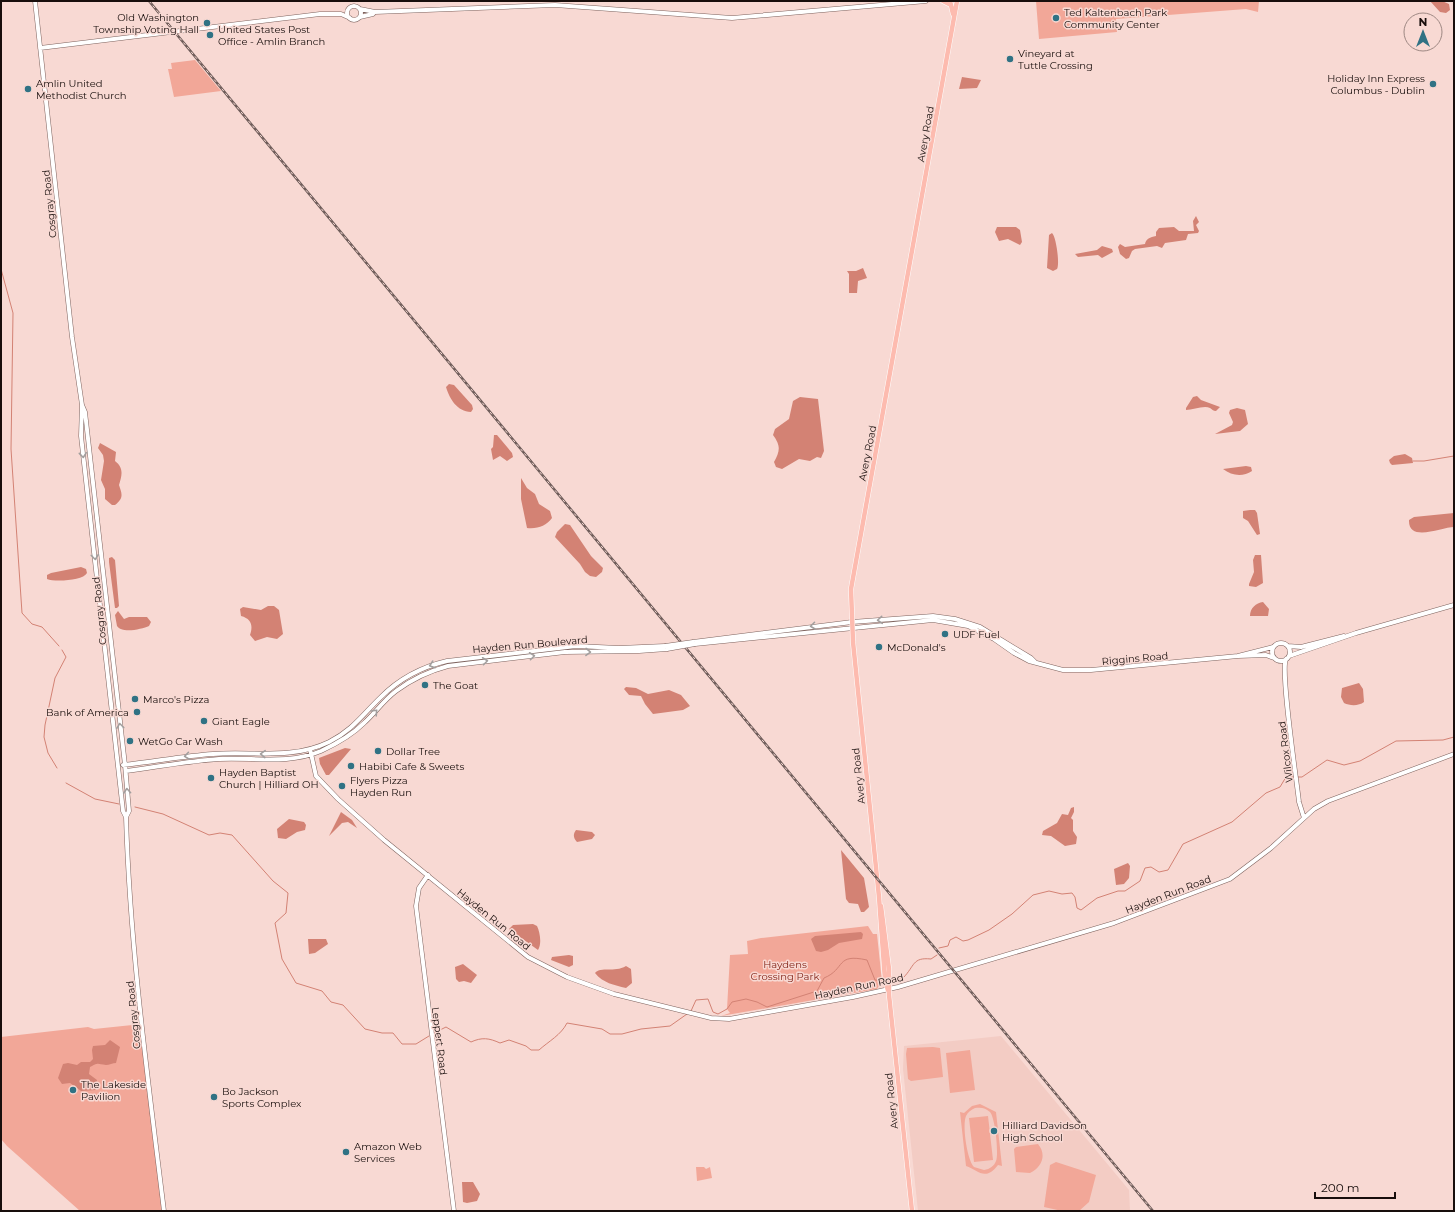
<svg xmlns="http://www.w3.org/2000/svg" width="1455" height="1212" font-family="Montserrat,sans-serif">
	<rect width="100%" height="100%" fill="#f8d9d3"/>
	<path fill="#f3ccc4" d="M1001 1036 1129 1190 1130 1211H918L903 1069 904 1046Z"/>
	<path fill="#f2a798" fill-rule="evenodd" d="M1036 1H1259L1258 12 1246 9 1116 19 1117 32 1039 39Z
		M195 60 221 91 174 97 168 69H172L171 63Z
		M868 926 873 934H877L882 982 877 989 721 1016 730 1013 727 1009 730 955 748 954 747 941 761 938Z
		M142 1024 164 1211H80L7 1146 1 1139V1037L88 1027 94 1029Z
		M933 1047 940 1048 943 1077 911 1081 908 1079 906 1054 907 1048Z
		M970 1050 975 1090 950 1093 946 1053Z
		M980 1104 996 1112 1002 1166 998 1165C985 1182 978 1170 966 1166L960 1112 964 1113 972 1106ZM975 1108C981 1107 986 1108 990 1112 995 1117 999 1154 996 1161 994 1166 990 1169 984 1170L974 1167C967 1160 962 1125 966 1116 968 1112 971 1110 975 1108Z
		M988 1116 993 1160 974 1162 969 1118Z
		M1038 1144C1047 1155 1042 1167 1030 1173L1016 1172 1014 1149 1016 1147Z
		M1056 1162 1096 1175 1089 1202 1079 1211H1062L1044 1207 1050 1165Z
		M696 1167H704L706 1169 710 1167 712 1178 697 1181Z"/>
	<path fill="#d38274" d="M1430 1H1442L1449 4 1450 10 1446 13 1440 12Z
		M962 77 981 80 977 88 959 89Z
		M1196 216 1199 222 1196 225 1199 231 1198 233 1188 234 1186 240 1165 243 1162 248 1157 246 1135 249 1132 251 1129 258 1126 259 1120 254 1118 247 1120 244 1125 247 1145 244C1146 239 1150 237 1156 236V232L1159 228 1174 227 1179 231H1194L1193 221Z
		M997 227H1016L1020 230 1022 242 1020 245 1008 239 999 241 995 232Z
		M1052 233C1056 236 1060 264 1057 269L1053 271 1047 268 1049 235Z
		M1102 246 1112 249 1113 252 1102 258 1098 255 1078 257 1075 254 1097 250Z
		M863 268 867 278 858 281 857 293H849V274L847 271H856Z
		M449 384 454 385 472 405 473 409 471 412C457 411 450 400 446 387Z
		M1197 396 1201 400 1220 407 1216 411C1213 411 1212 409 1210 408 1204 405 1193 410 1186 410V408L1193 397Z
		M800 397 818 399 824 451 821 458 817 457 810 461 799 459 782 469 776 467 774 462C780 451 781 446 773 435L775 429 789 419 793 401Z
		M1237 408 1245 410 1248 424 1240 431 1215 434 1232 425 1233 422 1229 413 1230 410Z
		M494 435H497L512 453 513 457 507 461 500 456 493 460 491 449 493 447Z
		M100 443 116 452 115 461C124 468 122 475 119 485 122 494 124 498 115 505H112L105 499V489L101 480 104 461 103 455 98 448Z
		M1405 454 1412 458 1413 463 1392 465 1390 463 1389 460 1394 456Z
		M1246 466 1251 467 1252 471C1243 477 1232 476 1223 469Z
		M521 478 527 488 535 494 539 504 550 511 552 518C546 526 538 529 527 528L521 499Z
		M1250 510H1255L1257 513 1260 534 1257 535 1248 521 1243 518V511Z
		M1454 513V527C1442 527 1408 543 1409 520L1414 517Z
		M565 524 570 525 591 556 603 568 602 572 596 577 590 576 585 572 580 564 555 537 557 532Z
		M1255 555H1261L1263 583 1256 587 1249 586V584L1254 572 1253 560Z
		M112 557 115 560 119 606 117 608H115L109 562V558Z
		M81 567 86 569 87 573C83 581 54 582 47 579V575L51 573Z
		M1263 602 1269 609 1268 616H1250C1250 608 1256 603 1263 602Z
		M268 606H274L279 610 283 634 277 639 267 637 255 641 250 635C253 626 252 619 241 616L240 609 243 607 261 610Z
		M118 611 124 619 129 617H147L151 622 149 626C142 629 122 634 117 626L115 615Z
		M1359 683 1363 689 1364 702C1359 706 1350 706 1344 703L1341 697 1342 688Z
		M626 687 636 688 648 694 669 690 681 695 690 706 683 710 653 714 645 704 641 696 629 695 624 689Z
		M345 748 351 749 329 775H326L320 764 319 758Z
		M1074 807V812L1071 818 1073 820V831L1077 837 1076 844 1065 846 1051 836 1042 835 1043 831 1057 823 1062 814 1068 815 1071 808Z
		M341 812 352 820 357 828 348 822 342 823 329 836Z
		M289 819 304 822 306 825 305 830 297 832 286 839 278 838 277 829Z
		M576 830 592 832 595 835 592 839 577 842C573 838 573 834 576 830Z
		M841 850 864 878 869 907 864 912H861L858 904 849 903 846 899Z
		M1128 863 1130 866 1129 878 1124 884 1116 885 1114 869Z
		M533 924 537 926C540 932 542 944 538 950L509 929 513 925Z
		M861 932 863 934 862 939 839 943 828 950 821 952 816 951 811 939 815 936Z
		M308 939H326L328 944 315 953 309 954Z
		M569 955 573 956V965L569 967 551 960 552 957Z
		M463 964 477 975 471 983 464 981 459 982 456 979 455 967Z
		M626 966 631 969 632 983 626 988C614 985 603 983 595 973 601 966 614 973 626 966Z
		M110 1040 120 1047 116 1063C113 1063 109 1065 106 1065 97 1064 99 1062 90 1067L89 1074 97 1080 96 1090 81 1091 70 1083 62 1084 58 1078 63 1064 68 1063 77 1065 81 1062H90L93 1059 92 1050 93 1046 105 1045Z
		M462 1182H473L480 1194 477 1201 467 1203 463 1202Z"/>
	<g fill="none" stroke-linecap="round" stroke-linejoin="round">
		<path stroke="#d38274" stroke-width="1" d="M1 269 13 313 11 449 22 613 32 624 42 627 59 646
			M1413 461H1424L1454 456
			M57 768 48 753 44 737 45 725 55 678 66 657 62 650
			M1297 777H1302L1327 760 1344 765 1360 761 1396 741 1443 740 1454 737
			M66 783 95 799 119 804
			M135 807 163 814 209 835 220 833 232 835 273 881 288 893 286 913 275 923 282 959 296 983 322 991 331 1002 343 1005 365 1029 382 1033H393L402 1044H416L429 1036
			M939 948 948 946 950 940 956 937 963 941 968 940 989 930 1012 914 1033 895 1049 891 1062 894 1072 893 1075 897 1077 908 1081 910 1097 898 1118 891H1125L1140 881 1145 868 1151 867 1159 872 1168 870 1183 844 1232 822 1266 793 1280 787 1286 777H1294
			M895 980 903 978C915 966 912 957 931 959L937 955
			M691 1011 696 1000 708 999 713 1012 718 1014 727 1009 732 1002 746 999 757 1002 767 1007 817 991 824 978C846 969 835 953 867 960L875 980 883 981
			M434 1033 446 1027 471 1042C482 1037 489 1038 500 1043L509 1040 526 1046 531 1050H539C549 1041 561 1035 567 1023L602 1029 610 1034H622L641 1029 670 1026 687 1014"/>
		<defs>
			<path id="secondary" d="M35 1 72 337 82 405 85 412 125 765 129 811 126 817
				M347 13a7 7 0 1 1 14 0a7 7 0 1 1-14 0Z
				M360 9 375 12 555 5 732 18 926 1
				M360 17 373 14
				M40 48 320 14H341L350 18
				M82 405 81 436 123 811 126 817C130 949 148 1080 164 1211
				M693 642 852 622 933 616 955 619 980 627 1031 658 1035 662
				M1272 652a9 9 0 1 1 18 0a9 9 0 1 1-18 0Z
				M695 644 933 620 968 626 994 639 1014 653 1029 661 1063 670H1091L1238 656 1266 655 1274 658
				M1288 646 1301 647 1344 636
				M1238 656 1273 647
				M1289 656 1356 633 1454 605
				M1286 659C1280 671 1297 782 1299 802L1304 818
				M310 749 316 776 338 799 384 840 528 957 567 977 614 994 711 1018 729 1019 853 997 898 987 1114 923 1230 879 1271 848 1314 809 1328 801 1454 754
				M123 765C153 762 183 756 213 754 252 751 292 760 329 742 353 730 363 714 381 697 400 678 421 667 447 661L576 646 619 648 665 646
				M126 771C157 767 188 761 219 759 253 757 288 765 321 751 336 744 352 735 364 723 375 713 384 700 396 691 412 679 429 671 448 666L565 652 639 651 667 649
				M428 875 419 888 416 906 454 1211"/>
			<path id="primary" d="M943 1 951 5
				M950 1 953 14
				M881 906 889 969V995L912 1211
				M888 990 885 980 879 897 853 642 851 589 957 1"/>
		</defs>
		<use href="#secondary" stroke="#7e635e" stroke-width="5"/>
		<use href="#primary" stroke="#fff" stroke-width="5.5"/>
		<use href="#secondary" stroke="#fff" stroke-width="4"/>
		<use href="#primary" stroke="#fdbbaf" stroke-width="4.5"/>
		<defs>
			<path id="rail" d="M149 1 1153 1211"/>
		</defs>
		<use href="#rail" stroke="#6e5c59" stroke-width="2.5"/>
		<use href="#rail" stroke="#f8d9d3" stroke-width="1" stroke-dasharray="3" stroke-linecap="butt"/>
		<defs>
			<path id="secondary-bridge" d="M665 646 693 642
				M667 649 695 644"/>
		</defs>
		<use href="#secondary-bridge" stroke="#7e635e" stroke-width="5" stroke-linecap="butt"/>
		<use href="#secondary-bridge" stroke="#fff" stroke-width="4"/>
	</g>
	<defs><path id="oneway-chevron" d="M-2-3.5L2.5 0L-2 3.5" fill="none" stroke-width="1.6" stroke-linecap="round" stroke-linejoin="round"/></defs>
	<g stroke="#a39f9e">
		<use href="#oneway-chevron" transform="translate(83 455) rotate(84)"/>
		<use href="#oneway-chevron" transform="translate(95 557) rotate(83)"/>
		<use href="#oneway-chevron" transform="translate(880 620) rotate(175)"/>
		<use href="#oneway-chevron" transform="translate(813 626) rotate(173)"/>
		<use href="#oneway-chevron" transform="translate(588 652) rotate(1)"/>
		<use href="#oneway-chevron" transform="translate(532 656) rotate(-7)"/>
		<use href="#oneway-chevron" transform="translate(485 661) rotate(-7)"/>
		<use href="#oneway-chevron" transform="translate(432 665) rotate(162)"/>
		<use href="#oneway-chevron" transform="translate(375 712) rotate(-47)"/>
		<use href="#oneway-chevron" transform="translate(120 726) rotate(-97)"/>
		<use href="#oneway-chevron" transform="translate(263 754) rotate(-178)"/>
		<use href="#oneway-chevron" transform="translate(187 756) rotate(172)"/>
		<use href="#oneway-chevron" transform="translate(127 791) rotate(-94)"/>
	</g>
	<g fill="#307284" stroke="#f8d9d3" stroke-width="1.5">
		<circle cx="1056" cy="18" r="4"/>
		<circle cx="207" cy="23" r="4"/>
		<circle cx="210" cy="35" r="4"/>
		<circle cx="1010" cy="59" r="4"/>
		<circle cx="1433" cy="84" r="4"/>
		<circle cx="28" cy="89" r="4"/>
		<circle cx="945" cy="634" r="4"/>
		<circle cx="879" cy="647" r="4"/>
		<circle cx="425" cy="685" r="4"/>
		<circle cx="135" cy="699" r="4"/>
		<circle cx="137" cy="712" r="4"/>
		<circle cx="204" cy="721" r="4"/>
		<circle cx="130" cy="741" r="4"/>
		<circle cx="378" cy="751" r="4"/>
		<circle cx="351" cy="766" r="4"/>
		<circle cx="211" cy="778" r="4"/>
		<circle cx="342" cy="786" r="4"/>
		<circle cx="73" cy="1090" r="4"/>
		<circle cx="214" cy="1097" r="4"/>
		<circle cx="994" cy="1131" r="4"/>
		<circle cx="346" cy="1152" r="4"/>
	</g>
	<g text-anchor="middle" stroke-width="3" stroke-linejoin="round" paint-order="stroke">
		<g font-size="10" fill="#180e0c" stroke="#f8d9d3" text-anchor="start">
			<text x="1064" y="16">Ted Kaltenbach Park<tspan x="1064" dy="12">Community Center</tspan></text>
			<text x="199" y="21" text-anchor="end">Old Washington<tspan x="199" dy="12">Township Voting Hall</tspan></text>
			<text x="218" y="33">United States Post<tspan x="218" dy="12">Office - Amlin Branch</tspan></text>
			<text x="1018" y="57">Vineyard at<tspan x="1018" dy="12">Tuttle Crossing</tspan></text>
			<text x="1425" y="82" text-anchor="end">Holiday Inn Express<tspan x="1425" dy="12">Columbus - Dublin</tspan></text>
			<text x="36" y="87">Amlin United<tspan x="36" dy="12">Methodist Church</tspan></text>
			<text x="953" y="638">UDF Fuel</text>
			<text x="887" y="651">McDonald's</text>
			<text x="433" y="689">The Goat</text>
			<text x="143" y="703">Marco's Pizza</text>
			<text x="129" y="716" text-anchor="end">Bank of America</text>
			<text x="212" y="725">Giant Eagle</text>
			<text x="138" y="745">WetGo Car Wash</text>
			<text x="386" y="755">Dollar Tree</text>
			<text x="359" y="770">Habibi Cafe &amp; Sweets</text>
			<text x="219" y="776">Hayden Baptist<tspan x="219" dy="12">Church | Hilliard OH</tspan></text>
			<text x="350" y="784">Flyers Pizza<tspan x="350" dy="12">Hayden Run</tspan></text>
			<text x="81" y="1088">The Lakeside<tspan x="81" dy="12">Pavilion</tspan></text>
			<text x="222" y="1095">Bo Jackson<tspan x="222" dy="12">Sports Complex</tspan></text>
			<text x="1002" y="1129">Hilliard Davidson<tspan x="1002" dy="12">High School</tspan></text>
			<text x="354" y="1150">Amazon Web<tspan x="354" dy="12">Services</tspan></text>
		</g>
		<g font-size="10" fill="#180e0c" stroke="#f8d9d3">
			<text transform="translate(925 134) rotate(-80)" y="4">Avery Road</text>
			<text transform="translate(49 204) rotate(-96)" y="4">Cosgray Road</text>
			<text transform="translate(867 453) rotate(-79)" y="4">Avery Road</text>
			<text transform="translate(99 611) rotate(-96)" y="4">Cosgray Road</text>
			<text transform="translate(530 644) rotate(-5)" y="4">Hayden Run Boulevard</text>
			<text transform="translate(1135 658) rotate(-5)" y="4">Riggins Road</text>
			<text transform="translate(1285 752) rotate(-97)" y="4">Wilcox Road</text>
			<text transform="translate(858 776) rotate(-96)" y="4">Avery Road</text>
			<text transform="translate(1168 894) rotate(-21)" y="4">Hayden Run Road</text>
			<text transform="translate(494 919) rotate(39)" y="4">Hayden Run Road</text>
			<text transform="translate(859 986) rotate(-12)" y="4">Hayden Run Road</text>
			<text transform="translate(133 1015) rotate(-96)" y="4">Cosgray Road</text>
			<text transform="translate(440 1041) rotate(83)" y="4">Leppert Road</text>
			<text transform="translate(891 1101) rotate(-96)" y="4">Avery Road</text>
		</g>
		<g font-size="10" fill="#7f1e12" stroke="#f8d9d3">
			<text x="785" y="968">Haydens<tspan x="785" dy="12">Crossing Park</tspan></text>
		</g>
	</g>
	<rect width="1455" height="1212" fill="none" stroke="#180e0c" stroke-width="4"/>
	<g transform="translate(1423 32)"><circle r="19" fill="#f8d9d3" stroke="#9e8883"/>
	<path d="M0-3L7 15L0 10L-7 15Z" fill="#307284"/>
	<text y="-6" font-size="11" font-weight="bold" text-anchor="middle" fill="#180e0c">N</text>
	</g>
	<path d="M1315 1192v6h80v-6" fill="none" stroke="#180e0c" stroke-width="2"/>
	<text x="1321" y="1192" font-size="12" fill="#180e0c" stroke="#f8d9d3" stroke-width="3" paint-order="stroke">200 m</text>
</svg>
